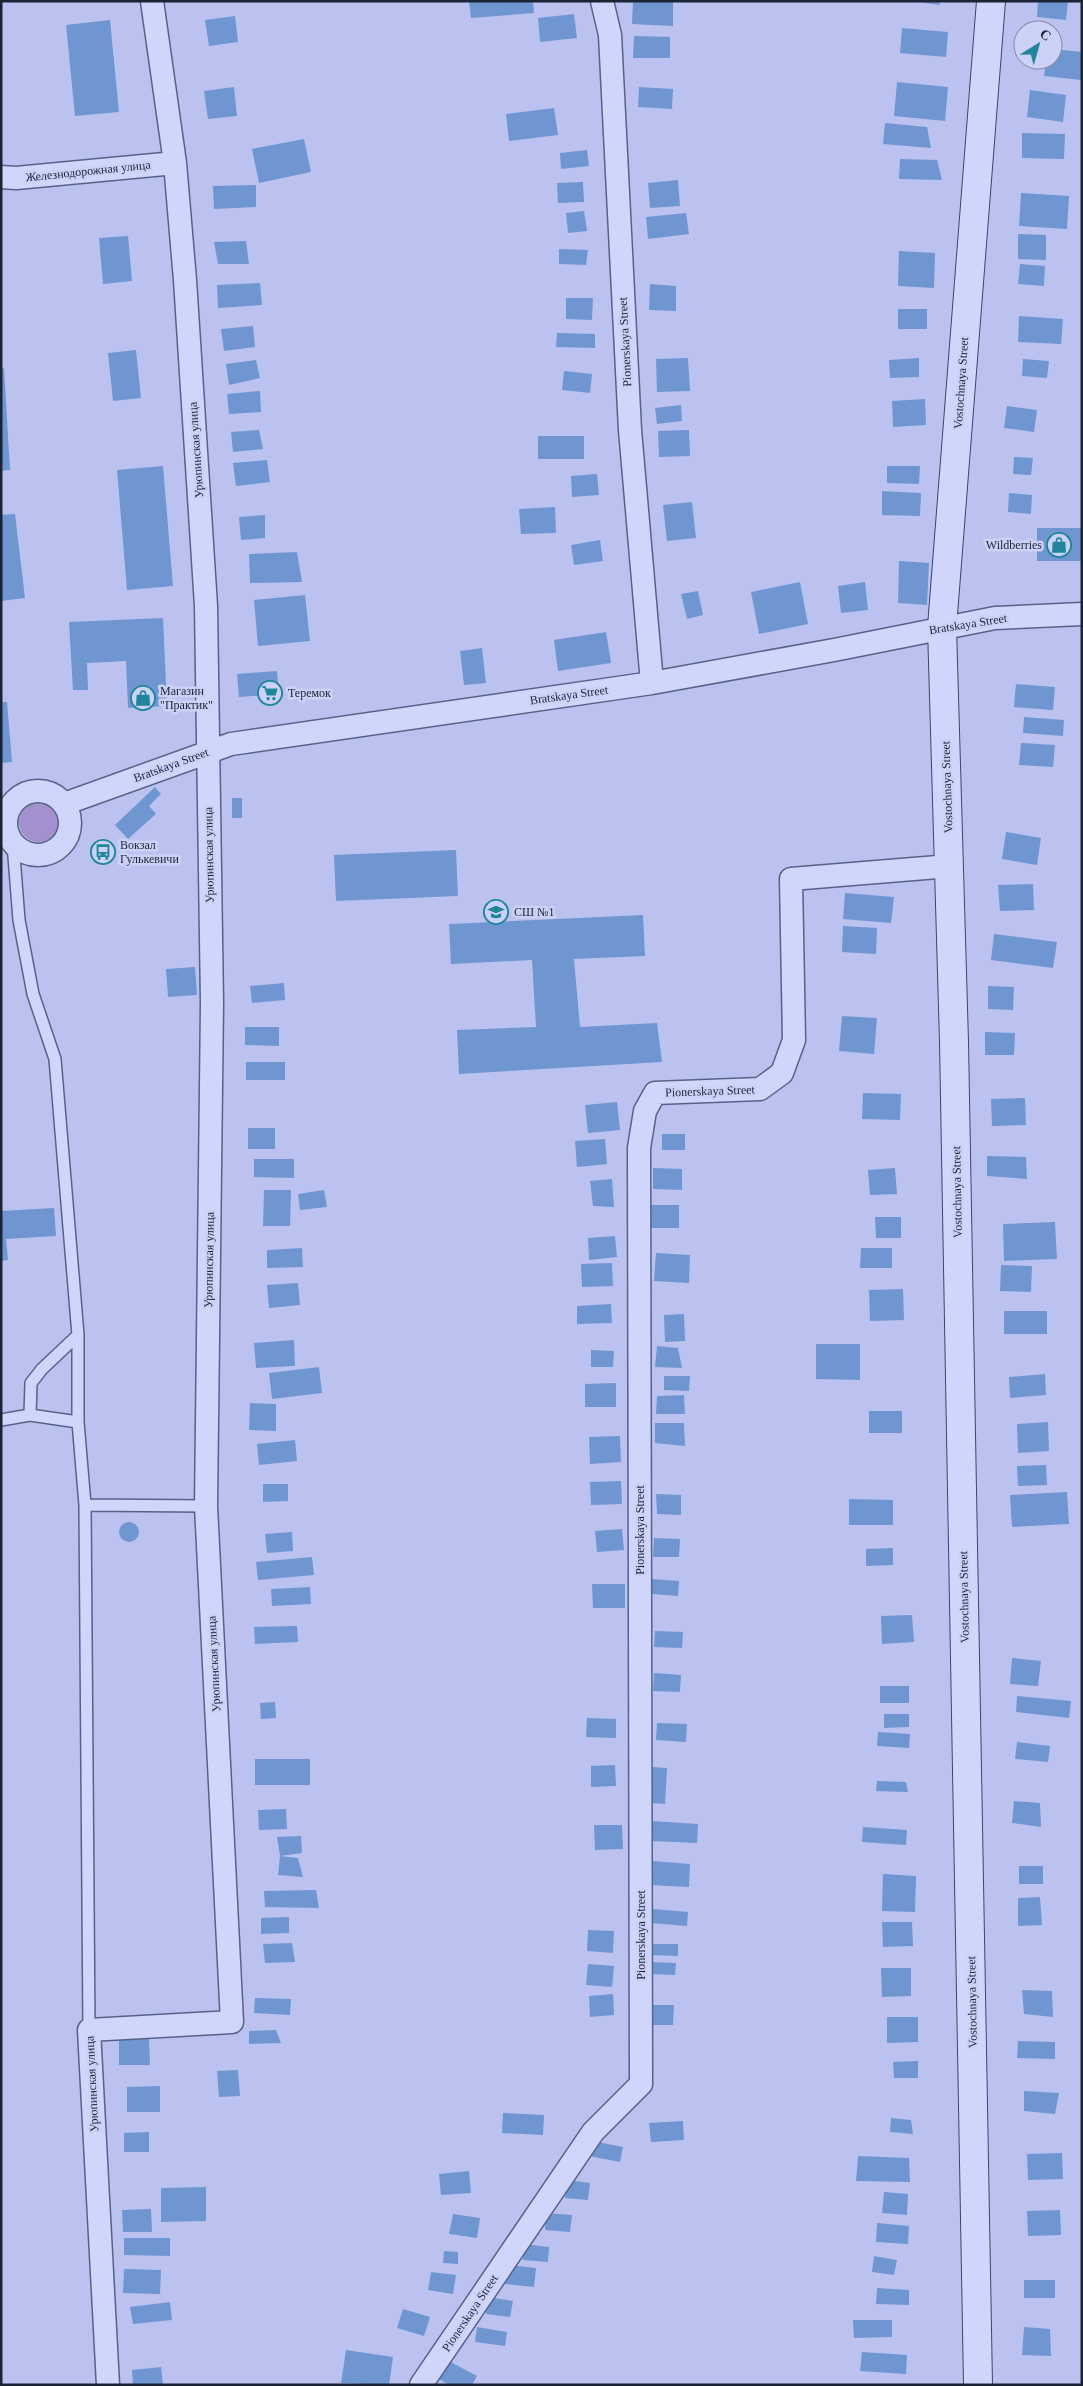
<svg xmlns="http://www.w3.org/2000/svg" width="1083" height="2386" font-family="Georgia,serif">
	<rect width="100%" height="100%" fill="#bcc2f0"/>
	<path fill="#a390cf" d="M19 822a20 20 0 1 1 40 0a20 20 0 1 1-40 0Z"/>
	<path fill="#6f96d1" d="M469 1H533L534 13 471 18Z
		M633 1H673V26L632 24Z
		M910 1H940V5Z
		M1038 1H1068L1066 20 1037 17Z
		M574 14 577 38 540 42 538 18Z
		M235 16 238 42 209 46 205 20Z
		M110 20 119 112 75 116 66 25Z
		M902 28 948 32 946 57 900 53Z
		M634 36 670 37V58H633Z
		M1053 49 1082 52 1081 80 1044 76 1046 60H1053Z
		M897 82 948 87 945 121 894 116Z
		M234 87 237 116 208 119 204 91Z
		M639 87 673 89 672 109 638 107Z
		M1030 90 1066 95 1063 122 1027 117Z
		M554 108 558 135 509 141 506 114Z
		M885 123 927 127 931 148 883 144Z
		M1022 133 1065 134 1064 159 1022 158Z
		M304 139 311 172 259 183 252 149Z
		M587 150 589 166 561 169 560 153Z
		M900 159 937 160 942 180 899 179Z
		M678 180 680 206 650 208 648 183Z
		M583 182 584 202 558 203 557 183Z
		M256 185V207L214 209 213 186Z
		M1021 193 1069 196 1067 229 1019 226Z
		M584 211 587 231 568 233 566 213Z
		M686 213 689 234 648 239 646 217Z
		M1018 234 1046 235V260L1018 259Z
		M128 236 132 281 103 284 99 238Z
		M246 241 249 264H218L214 242Z
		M559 249 588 250 586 265 559 264Z
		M899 251 935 253 934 288 898 286Z
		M1020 264 1045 266 1044 286 1018 284Z
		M260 283 262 305 218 308 217 285Z
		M650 284 676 286V311L649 310Z
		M566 298H593L592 320 566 319Z
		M898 309H927V329H898Z
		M1019 316 1063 319 1061 344 1018 342Z
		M253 326 255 347 224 351 221 329Z
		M557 333 595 334V348L556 347Z
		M136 350 141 398 113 401 108 353Z
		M688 358 690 391 657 392 656 359Z
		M919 358V377L890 378 889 360Z
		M1023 359 1049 361 1047 378 1022 376Z
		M256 360 260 378 229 385 226 364Z
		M1 368H4L10 470 1 471Z
		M564 371 592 374 590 393 562 390Z
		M260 391 261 412 229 414 227 394Z
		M925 399 926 425 893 427 892 401Z
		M681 405 682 421 657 424 655 408Z
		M1007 406 1037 410 1034 432 1004 428Z
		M259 430 263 449 233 452 231 432Z
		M689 430 690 456 659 457 658 431Z
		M538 436H584V459H538Z
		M1014 457 1033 458 1031 475 1013 474Z
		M267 460 270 482 236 486 233 463Z
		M163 466 173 586 127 590 117 470Z
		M887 466H920L919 484 887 483Z
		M597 474 599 495 572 497 571 476Z
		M882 491 921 493 920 516 882 515Z
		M1009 493 1032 495 1031 514 1008 512Z
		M692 502 696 538 667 541 663 505Z
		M555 507 556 533 521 534 519 509Z
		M15 514 25 598 1 601V515Z
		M265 515V538L241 540 239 517Z
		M1037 528H1082V561H1037Z
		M600 540 603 561 574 565 571 545Z
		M297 552 302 582 250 583 249 554Z
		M899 561 929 563 927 605 898 603Z
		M800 582 808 624 759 634 751 592Z
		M865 582 868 610 841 613 838 586Z
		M698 591 703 615 687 619 681 594Z
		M305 595 310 641 258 646 254 600Z
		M163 618 167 706 128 708 126 661 87 663 88 690H73L69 622Z
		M606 632 611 663 558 671 554 640Z
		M482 648 486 683 464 685 460 651Z
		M277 671 279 694 239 697 237 674Z
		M1016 684 1055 687 1053 710 1014 707Z
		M1 702H7L12 762 1 763Z
		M1024 717 1064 720 1063 736 1023 733Z
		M1021 743 1055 745 1053 767 1019 765Z
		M155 787 161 794 149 806 156 814 128 839 115 825Z
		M232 798H242V818H232Z
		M1006 832 1041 838 1037 865 1002 859Z
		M456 850 458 896 336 901 334 855Z
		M1033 884 1034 910 1000 911 998 885Z
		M845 893 894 897 891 923 843 919Z
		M643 915 645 956 574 959 580 1027 657 1023 662 1062 459 1074 457 1030 536 1027 532 960 451 964 449 924Z
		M843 926 877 928 876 954 842 952Z
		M994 934 1057 942 1053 968 991 960Z
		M195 967 197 995 168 997 166 969Z
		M284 983 285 1000 252 1003 250 986Z
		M988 986 1014 987 1013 1010 988 1009Z
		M842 1016 877 1018 874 1054 839 1051Z
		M245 1027H279V1046L245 1045Z
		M985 1032 1015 1033 1014 1055H985Z
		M246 1062H285V1080H246Z
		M863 1093 901 1094 900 1120 862 1119Z
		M1025 1098 1026 1125 992 1126 991 1099Z
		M617 1102 620 1130 588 1133 585 1105Z
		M248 1128H275V1149H248Z
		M662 1134H685V1150H662Z
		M605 1139 607 1164 577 1167 575 1141Z
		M987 1156 1026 1157 1027 1179 987 1176Z
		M254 1159H294V1178L254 1177Z
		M653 1168 682 1169V1190L653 1189Z
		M895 1168 897 1194 870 1195 868 1170Z
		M612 1179 614 1207 593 1206 590 1181Z
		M264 1190H291L290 1226H263Z
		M324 1190 327 1207 300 1210 298 1194Z
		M648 1205H679V1228H648Z
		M54 1208 56 1236 6 1239 8 1260 1 1261V1211Z
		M875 1217H901V1238H876Z
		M1055 1222 1057 1259 1004 1261 1003 1224Z
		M615 1236 617 1257 589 1260 588 1238Z
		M302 1248 303 1267 267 1268V1250Z
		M861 1248H892V1268H860Z
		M656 1253 690 1255 689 1283 654 1281Z
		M612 1263 613 1286 582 1287 581 1264Z
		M1001 1265 1032 1266 1031 1292 1000 1291Z
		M298 1283 300 1305 269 1308 267 1285Z
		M903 1289 904 1320 870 1321 869 1290Z
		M611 1304 612 1323 577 1324V1306Z
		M1004 1311H1047V1334H1004Z
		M684 1314 685 1341 665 1342 664 1315Z
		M294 1340 295 1366 256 1368 254 1343Z
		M816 1344H860V1380L816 1379Z
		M657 1346 678 1348 682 1368 655 1367Z
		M591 1350 614 1351 613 1367H591Z
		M319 1367 322 1393 272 1399 269 1373Z
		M1045 1374 1046 1395 1010 1398 1009 1377Z
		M664 1376H690L689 1391 664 1390Z
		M616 1383V1407H585V1384Z
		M684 1395 685 1414H656L657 1396Z
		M250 1403 276 1404V1431L249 1430Z
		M869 1411H902V1433H869Z
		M1048 1422 1049 1451 1018 1453 1017 1424Z
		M655 1423H684L685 1446 655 1443Z
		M620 1436 621 1462 590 1464 589 1437Z
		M295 1440 297 1461 259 1465 257 1444Z
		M1046 1465 1047 1485 1018 1486 1017 1466Z
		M621 1481 622 1504 591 1505 590 1482Z
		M263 1484H288V1501L263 1502Z
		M1067 1492 1069 1524 1012 1527 1010 1495Z
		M656 1494 681 1495V1515L657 1514Z
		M849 1499 893 1500V1525H849Z
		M119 1532a10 10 0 1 1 20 0a10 10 0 1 1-20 0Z
		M622 1529 624 1550 597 1552 595 1531Z
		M292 1532 293 1551 267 1553 265 1534Z
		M654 1538 680 1539 679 1557H653Z
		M893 1548V1565L866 1566V1549Z
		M312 1557 314 1575 258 1580 256 1562Z
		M652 1579 679 1581 678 1596 652 1594Z
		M592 1584H625V1608H593Z
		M310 1587 311 1604 272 1606 271 1589Z
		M912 1615 914 1642 882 1644 881 1616Z
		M297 1626 298 1642 255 1644 254 1627Z
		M655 1631 683 1632 682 1648 654 1647Z
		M1012 1658 1041 1661 1038 1686 1010 1684Z
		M654 1673 681 1675 680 1692 653 1691Z
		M880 1686H909V1703H880Z
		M1017 1696 1071 1701 1069 1718 1016 1712Z
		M275 1702 276 1718 261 1719 260 1703Z
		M884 1714H909V1727L884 1728Z
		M587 1718 616 1719V1738L586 1737Z
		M657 1723 687 1724 686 1742 656 1740Z
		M878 1732 910 1734 909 1748 877 1746Z
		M1017 1742 1050 1746 1048 1762 1015 1759Z
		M255 1759H310V1785H255Z
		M615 1765 616 1786 591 1787V1766Z
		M652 1767 667 1768 665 1804 650 1803Z
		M877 1781 906 1782 908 1792 876 1791Z
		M1014 1801 1040 1803 1041 1827 1012 1823Z
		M286 1809 287 1829 259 1830 258 1810Z
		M651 1821 698 1824 697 1843 650 1841Z
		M594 1825H622L623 1849 595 1850Z
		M863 1827 907 1830 906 1845 862 1842Z
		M301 1836 302 1853 280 1856 277 1837Z
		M280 1856 298 1858 303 1877 278 1875Z
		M652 1861 690 1864 689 1887 650 1885Z
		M1019 1866H1043V1884H1019Z
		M883 1874 916 1876 915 1912 882 1911Z
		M316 1890 319 1908 265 1907 264 1891Z
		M1040 1897 1042 1925 1018 1926V1898Z
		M653 1909 688 1912 687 1926 651 1923Z
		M289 1917V1933L261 1934V1918Z
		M882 1922H912L913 1946 883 1947Z
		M588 1930 614 1931 613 1953 587 1951Z
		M292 1943 295 1962 265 1963 263 1944Z
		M651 1944H678V1956L650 1955Z
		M649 1962 676 1963 675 1975 648 1974Z
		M588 1964 614 1966 612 1987 586 1985Z
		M881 1968H911V1996L882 1997Z
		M1022 1990 1052 1991 1053 2017 1024 2014Z
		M613 1994 614 2015 590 2017 589 1996Z
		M255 1998 291 1999 290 2015 254 2013Z
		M651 2005H674L673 2025H650Z
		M887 2017H918V2042L887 2043Z
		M276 2030 281 2043 249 2044V2031Z
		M119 2039H149L150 2065H119Z
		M1018 2041 1055 2042V2059L1017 2058Z
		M918 2061V2078H894L893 2062Z
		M238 2070 240 2096 219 2097 217 2071Z
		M160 2086V2112H127V2087Z
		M1024 2091 1059 2093 1055 2114 1024 2111Z
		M503 2113 544 2115 543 2135 502 2133Z
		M891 2118 911 2120 913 2134 890 2132Z
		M683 2121 684 2140 651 2142 649 2123Z
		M149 2132V2152H124V2133Z
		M592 2141 623 2147 620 2162 589 2156Z
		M1062 2153 1063 2179 1028 2180 1027 2154Z
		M858 2156 909 2158 910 2182 856 2181Z
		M469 2171 471 2193 441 2195 439 2174Z
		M567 2180 590 2183 588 2200 565 2198Z
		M206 2187V2221L161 2222V2188Z
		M884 2192 908 2194 907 2215 882 2213Z
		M151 2209 152 2232H123L122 2210Z
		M1060 2210 1061 2235 1028 2236 1027 2211Z
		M546 2213 572 2215 570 2232 545 2230Z
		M453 2214 480 2218 477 2238 449 2234Z
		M877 2223 909 2226 908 2244 876 2242Z
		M124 2238H170V2256L124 2255Z
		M524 2244 549 2247 548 2262 523 2260Z
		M444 2251 458 2252V2264L443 2263Z
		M874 2256 897 2260 894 2275 872 2272Z
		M507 2265 536 2268 534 2287 505 2284Z
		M124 2269 161 2270 160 2294 123 2293Z
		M431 2272 456 2275 453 2294 428 2290Z
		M1024 2280H1055V2298H1024Z
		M877 2288 909 2290V2305L876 2304Z
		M488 2297 513 2301 510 2317 486 2314Z
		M170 2302 172 2320 133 2324 130 2307Z
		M403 2309 430 2317 424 2336 397 2328Z
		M853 2320H892V2337L854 2338Z
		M477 2327 507 2332 505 2346 475 2342Z
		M1024 2327 1050 2329 1051 2356 1022 2355Z
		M346 2350 393 2357 389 2385 341 2383Z
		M862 2352 907 2355 906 2374 860 2371Z
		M447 2360 477 2376 472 2385H449L437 2378Z
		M161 2367 163 2385H133L132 2370Z"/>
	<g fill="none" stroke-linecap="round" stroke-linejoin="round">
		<defs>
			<path id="lane" d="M13 844 19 920 33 994 55 1059 78 1335V1422L85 1505 89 2030
				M78 1335 42 1369 31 1383 30 1415 78 1422
				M1 1420 30 1415
				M85 1505 206 1506"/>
			<path id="street" d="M602 1 610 35 630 430 652 683
				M1 177 16 178 175 163
				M6 823a32 32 0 1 1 64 0a32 32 0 1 1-64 0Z
				M64 804 231 744 652 683 834 650 995 618 1082 614
				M108 2385 89 2030 232 2022 206 1506 212 1003 206 606 185 280 175 163 152 1
				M421 2385 593 2132 641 2084 639 1148 645 1111 655 1093 760 1089 782 1073 794 1040 791 879 950 866"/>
			<path id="secondary" d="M978 2385 954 1042 942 627 991 1"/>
		</defs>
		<use href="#lane" stroke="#556389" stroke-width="14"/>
		<use href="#street" stroke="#556389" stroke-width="25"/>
		<use href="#secondary" stroke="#38486b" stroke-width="30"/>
		<use href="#lane" stroke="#d0d5fb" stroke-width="11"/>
		<use href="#street" stroke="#d0d5fb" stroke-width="22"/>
		<use href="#secondary" stroke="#d0d5fb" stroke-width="28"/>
	</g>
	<defs>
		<symbol id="shop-ring" viewBox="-11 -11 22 22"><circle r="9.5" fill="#ccd1f7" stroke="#21869c" stroke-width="1.5"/><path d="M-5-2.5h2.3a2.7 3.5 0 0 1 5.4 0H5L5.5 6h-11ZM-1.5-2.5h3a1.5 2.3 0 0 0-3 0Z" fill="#21869c"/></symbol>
		<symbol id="supermarket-ring" viewBox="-11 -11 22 22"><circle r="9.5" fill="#ccd1f7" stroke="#21869c" stroke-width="1.5"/><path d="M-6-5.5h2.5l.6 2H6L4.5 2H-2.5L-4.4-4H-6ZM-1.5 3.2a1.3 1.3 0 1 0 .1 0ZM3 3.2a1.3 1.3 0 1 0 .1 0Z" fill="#21869c"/></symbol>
		<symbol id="bus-ring" viewBox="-11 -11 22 22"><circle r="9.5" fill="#ccd1f7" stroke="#21869c" stroke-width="1.5"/><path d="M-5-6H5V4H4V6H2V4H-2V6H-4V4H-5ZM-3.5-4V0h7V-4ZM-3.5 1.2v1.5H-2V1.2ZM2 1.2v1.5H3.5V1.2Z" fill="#21869c"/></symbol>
		<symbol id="school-ring" viewBox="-11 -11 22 22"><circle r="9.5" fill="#ccd1f7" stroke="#21869c" stroke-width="1.5"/><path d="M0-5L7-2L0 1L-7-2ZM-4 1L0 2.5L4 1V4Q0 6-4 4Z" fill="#21869c"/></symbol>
	</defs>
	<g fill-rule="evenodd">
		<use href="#shop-ring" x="1045" y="531" width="28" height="28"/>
		<use href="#supermarket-ring" x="256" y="679" width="28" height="28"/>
		<use href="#shop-ring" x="129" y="684" width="28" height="28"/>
		<use href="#bus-ring" x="89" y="838" width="28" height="28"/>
		<use href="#school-ring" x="482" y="898" width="28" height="28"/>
	</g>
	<g text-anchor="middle" stroke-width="5" stroke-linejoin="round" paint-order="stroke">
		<g font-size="12" fill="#1b2437" stroke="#ccd1f7">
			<text transform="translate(88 171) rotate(-6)" y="4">Железнодорожная улица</text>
			<text transform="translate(625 342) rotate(-93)" y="4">Pionerskaya Street</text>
			<text transform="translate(961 383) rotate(-86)" y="4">Vostochnaya Street</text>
			<text transform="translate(196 450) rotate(-94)" y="4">Урюпинская улица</text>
			<text transform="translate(968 624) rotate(-9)" y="4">Bratskaya Street</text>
			<text transform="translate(569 695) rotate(-8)" y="4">Bratskaya Street</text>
			<text transform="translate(171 765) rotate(-20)" y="4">Bratskaya Street</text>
			<text transform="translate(947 787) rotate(-92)" y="4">Vostochnaya Street</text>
			<text transform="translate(209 855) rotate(-91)" y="4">Урюпинская улица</text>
			<text transform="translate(710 1091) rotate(-2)" y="4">Pionerskaya Street</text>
			<text transform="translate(957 1192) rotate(-91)" y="4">Vostochnaya Street</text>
			<text transform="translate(209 1260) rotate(-89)" y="4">Урюпинская улица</text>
			<text transform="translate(640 1530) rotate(-90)" y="4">Pionerskaya Street</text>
			<text transform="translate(964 1597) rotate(-91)" y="4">Vostochnaya Street</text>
			<text transform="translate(214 1664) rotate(-93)" y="4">Урюпинская улица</text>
			<text transform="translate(641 1935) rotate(-90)" y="4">Pionerskaya Street</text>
			<text transform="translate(972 2002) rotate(-91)" y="4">Vostochnaya Street</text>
			<text transform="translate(92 2084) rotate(-93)" y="4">Урюпинская улица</text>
			<text transform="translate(470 2313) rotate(-56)" y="4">Pionerskaya Street</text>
		</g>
		<g font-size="12" fill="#1b2437" stroke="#ccd1f7" text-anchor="start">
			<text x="1042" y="549" text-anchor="end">Wildberries</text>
			<text x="160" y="695">Магазин<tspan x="160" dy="14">"Практик"</tspan></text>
			<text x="288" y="697">Теремок</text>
			<text x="120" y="849">Вокзал<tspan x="120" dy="14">Гулькевичи</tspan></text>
			<text x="514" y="916">СШ №1</text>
		</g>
	</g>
	<rect width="1083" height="2386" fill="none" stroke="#1b2437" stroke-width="5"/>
	<g transform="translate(1038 45) rotate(37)"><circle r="24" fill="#ccd1f7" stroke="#858caa"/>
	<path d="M0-4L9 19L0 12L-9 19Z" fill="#21869c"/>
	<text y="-8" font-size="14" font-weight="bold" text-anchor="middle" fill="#1b2437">С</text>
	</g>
</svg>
